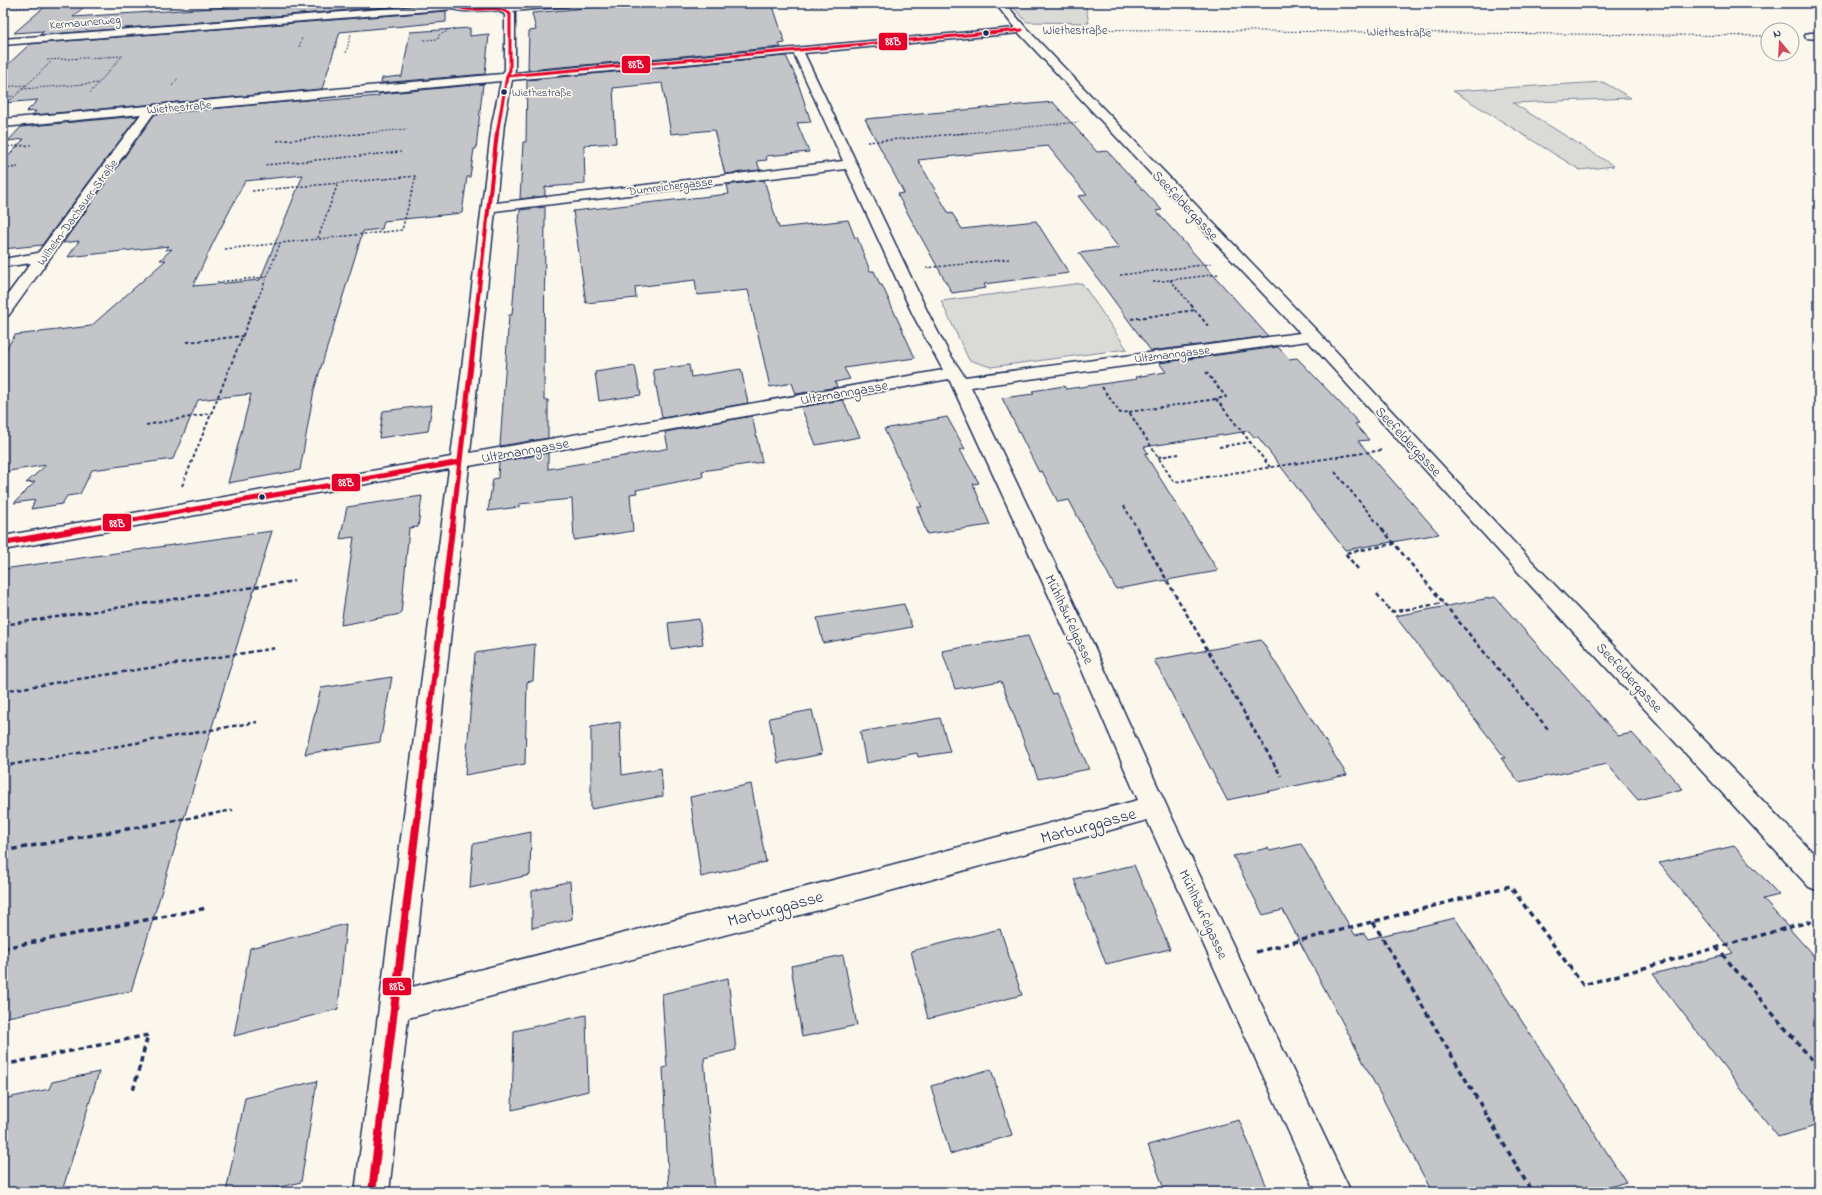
<svg xmlns="http://www.w3.org/2000/svg" width="1822" height="1195" font-family="'Indie Flower',sans-serif">
	<rect width="100%" height="100%" fill="#fbf7ec"/>
	<filter id="ink" filterUnits="userSpaceOnUse"><feTurbulence type="fractalNoise" baseFrequency=".025" numOctaves="2"/><feDisplacementMap in="SourceGraphic" scale="8" xChannelSelector="R" yChannelSelector="G"/><feConvolveMatrix kernelMatrix="1 2 1 2 8 2 1 2 1" color-interpolation-filters="sRGB"/></filter>
	<g filter="url(#ink)">
		<path fill="#dadad7" stroke="#7a849a" d="M1009 3H1085L1089 23 1027 22Z
			M1603 82 1631 98 1513 103 1614 166 1580 170 1453 91Z
			M1082 283 1127 349 991 367 969 360 941 301Z"/>
		<path fill="#c3c5c9" stroke="#1b2f5e" fill-rule="evenodd" d="M49 3H88L73 17 229 7 232 3H437L40 35 44 31 14 33Z
			M638 3H772L785 43 779 44 781 47 528 70 529 31 536 30 532 13Z
			M446 11V22L340 32 322 89 33 115 36 111 26 112 38 100 3 103V69L30 44Z
			M470 28V36L489 34 485 74 381 83 382 78 402 76 410 32Z
			M786 56 796 77 811 122 797 123 809 152 766 156 767 160 757 161 760 170 725 174 714 130 671 134 662 83 613 88 616 143 584 145 585 184 545 187V196L520 199 523 142H526L527 80Z
			M483 84 476 149H474L470 177H467L462 213 384 221 382 229 363 231 314 390 300 470 228 483 251 394 198 400 173 459 92 470 80 494 67 496 62 504 31 509 35 500 14 503 35 482 26 483 46 465 3 472V354L15 335 91 326 166 260H160L172 249 165 250 169 246 68 257 79 241 63 243 155 114 319 99 318 101 379 96V94ZM303 175 260 280 193 286 213 243 245 181Z
			M1053 102 1097 152 1107 151 1162 210 1156 211 1268 336 1151 351 1079 253 1119 248 1078 196 1087 195 1048 146 918 160 949 214 952 213 962 229 1036 221 1069 273 984 284 986 288 952 293 897 194 904 193 865 119Z
			M138 116 42 245 3 249V162L24 139 8 141 21 127Z
			M764 180 779 228 848 220 855 238 857 237 870 271H874L880 285H882L915 358 844 368 850 379 835 382 837 387 796 394 792 383 770 387 748 290 697 295 695 280 635 287 636 298 586 303 573 211 729 194 727 185Z
			M545 207 544 400H548V438L500 446 509 315H512L520 210Z
			M1278 347 1289 359 1297 358 1359 423 1355 424 1369 440 1358 441 1439 534 1345 550 1258 437H1254L1249 431 1144 447 1148 453 1145 454 1218 571 1116 589 1069 500 1058 502 1042 471 1039 472 1002 398 1034 394 1032 391 1064 386 1066 389 1137 379 1135 377 1166 372 1159 363Z
			M689 365 691 377 741 369 748 403 662 418 653 370Z
			M635 366 641 395 599 401 595 372Z
			M843 400 860 437 816 445 801 407Z
			M432 405 428 431 379 438 383 411Z
			M752 416 762 462 702 471 703 477 636 490 637 493 630 494 633 531 574 540 572 499 519 504V507L488 511 493 479 498 478 499 462 548 453V469L660 450 668 448 665 432Z
			M947 417 965 449 960 450 979 483 973 484 990 525 927 534 917 507H922L884 429Z
			M422 496 418 527 409 528 401 614 341 625 354 537 340 539 347 507Z
			M272 531 131 991 3 1018V569Z
			M1495 597 1618 736 1632 733 1683 789 1638 800 1607 764 1519 782 1501 758H1505L1395 616Z
			M904 604 912 627 823 643 817 618Z
			M699 619 703 644 671 649 668 623Z
			M1028 636 1052 694 1056 693 1089 769 1038 779 1001 681 955 689 942 651Z
			M1261 640 1347 775 1227 800 1154 660Z
			M535 644 533 681 527 682 525 764 465 775 475 653Z
			M392 677 380 742 305 754 321 688Z
			M812 710 822 754 778 763 769 718Z
			M940 718 950 752 918 757 917 753 866 763 860 732Z
			M620 722 622 775 661 768 663 796 591 809V727Z
			M751 784 766 862 701 877 690 797Z
			M531 832 530 875 470 888 473 844Z
			M1301 844 1355 935 1364 933 1368 939 1455 918 1626 1182 1593 1192H1432L1283 910 1263 915 1233 856 1268 848 1270 851Z
			M1734 846 1779 895 1763 899 1819 962V1125L1778 1137 1653 974 1733 953 1659 863Z
			M1134 865 1170 949 1106 964 1074 879Z
			M570 881 572 919 532 928V891Z
			M346 924 338 1009 234 1036 250 948Z
			M1000 929 1022 995 928 1019 911 951Z
			M843 955 857 1025 802 1037 791 966Z
			M728 978 736 1050 704 1058 715 1192H669L663 1068 667 1067 662 994Z
			M586 1015 588 1091 512 1110 514 1031Z
			M991 1069 1012 1135 950 1154 931 1086Z
			M99 1072 63 1188 44 1192H3V1099L49 1089 52 1082Z
			M317 1081 301 1182 260 1192H226L245 1098Z
			M1239 1120 1269 1192H1165L1148 1145Z"/>
		<g fill="none" stroke-linecap="round" stroke-linejoin="round">
			<defs>
				<path id="minor" d="M456 3 464 6 494 5 505 6 539 3H574L569 6 513 11 515 14V70L514 73 1015 28 995 3H1005L1026 28 1318 332 1521 550 1819 859V891L1809 887 1507 560 1308 341 971 387 1088 633 1167 807 1351 1192H1316L1147 820 857 900 408 1018 389 1192H355L449 469 3 550V536L451 457 492 124 501 81 154 113 9 315 3 317V301L31 263 3 267V259L38 253 141 114 3 127V119L502 74 505 70V15C494 4 468 16 454 9L3 45V39ZM1019 33 1300 333 965 377 949 353 929 315 804 53ZM794 54 843 161 496 203 504 124 512 80ZM846 169 913 315 943 370 470 453 495 211ZM949 379 1066 633 1138 800 857 874 412 987 469 466Z
					M785 3H796L791 6Z
					M1810 33H1819V39L1806 38 1805 36 1806 34Z"/>
			</defs>
			<use href="#minor" stroke="#1b2f5e" stroke-width="3"/>
			<path stroke="#1b2f5e" stroke-width="1" stroke-dasharray="2 1.5" stroke-linecap="butt" d="M812 6 892 3
				M96 8 101 3
				M3 9 96 3
				M1053 29 1768 36
				M424 40 438 39 439 35 446 32V30L455 29
				M299 47 302 38
				M346 53 351 34
				M47 60 123 56
				M172 86 178 78
				M3 87 26 85
				M22 89 98 83
				M90 93 122 56
				M3 97 14 96
				M11 100 51 62
				M358 134 408 129
				M956 134 1079 122"/>
			<path stroke="#1b2f5e" stroke-width="1.5" stroke-dasharray="2.5 2" stroke-linecap="butt" d="M277 141 369 133
				M867 142 967 133
				M3 147 31 145
				M265 165 401 152
				M3 169 18 167
				M318 238 338 183
				M225 249 402 230 416 176 252 191
				M926 268 1010 259
				M1120 275 1211 264
				M1170 280 1192 306
				M217 282 267 277
				M1153 282 1220 274
				M255 306 280 244"/>
			<path stroke="#1b2f5e" stroke-width="2" stroke-dasharray="3.5 2.5" stroke-linecap="butt" d="M1191 305 1209 327
				M1131 319 1195 310
				M187 342 243 336
				M1206 372 1226 397 1216 399 1270 467
				M1102 387 1120 413 1129 412 1174 482 1383 450
				M1129 412 1216 399
				M146 425 212 413
				M1219 447 1250 442
				M1158 457 1179 454
				M1335 472 1383 530
				M182 486 255 305
				M1124 506 1138 530"/>
			<path stroke="#1b2f5e" stroke-width="2.5" stroke-dasharray="4.5 3" stroke-linecap="butt" d="M1137 529 1281 776
				M1382 529 1548 729
				M1358 569 1345 553 1394 544
				M1377 594 1391 612 1443 603
				M3 625 294 581
				M3 691 276 648
				M3 766 257 722
				M179 820 233 810"/>
			<path stroke="#1b2f5e" stroke-width="3.5" stroke-dasharray="5.5 4" stroke-linecap="butt" d="M3 851 184 819
				M1373 922 1532 1192
				M1716 947 1819 1068
				M3 948 207 908
				M1256 952 1510 886 1583 985 1819 919
				M3 1065 148 1035 133 1091"/>
			<use href="#minor" fill="#fbf7ec" fill-rule="evenodd"/>
			<defs>
				<path id="bus-1-far4" d="M456 6C474 15 493 2 510 14V70L507 76 497 134
					M507 76 1022 30"/>
				<path id="bus-1-far3" d="M477 306 497 133"/>
				<path id="bus-1-far2" d="M77 530 460 462
					M452 530 478 305"/>
				<path id="bus-1-far1" d="M3 543 83 529
					M417 820 452 529"/>
				<path id="bus-1" d="M372 1192 417 819"/>
			</defs>
			<use href="#bus-1-far4" stroke="#fbf7ec" stroke-width="4.5"/>
			<use href="#bus-1-far3" stroke="#fbf7ec" stroke-width="6"/>
			<use href="#bus-1-far2" stroke="#fbf7ec" stroke-width="8"/>
			<use href="#bus-1-far1" stroke="#fbf7ec" stroke-width="10"/>
			<use href="#bus-1" stroke="#fbf7ec" stroke-width="12"/>
			<use href="#bus-1-far4" stroke="#e4002b" stroke-width="3"/>
			<use href="#bus-1-far3" stroke="#e4002b" stroke-width="4"/>
			<use href="#bus-1-far2" stroke="#e4002b" stroke-width="5"/>
			<use href="#bus-1-far1" stroke="#e4002b" stroke-width="6"/>
			<use href="#bus-1" stroke="#e4002b" stroke-width="8"/>
		</g>
	</g>
	<g fill="#1b2f5e" stroke="#fbf7ec" stroke-width="1.5">
		<circle cx="986" cy="33" r="3.5"/>
		<circle cx="504" cy="92" r="3.5"/>
		<circle cx="262" cy="497" r="3.5"/>
	</g>
	<g text-anchor="middle" stroke-width="3.5" stroke-linejoin="round" paint-order="stroke">
		<g font-size="11" fill="#1b2f5e" stroke="#fbf7ec" text-anchor="start">
			<text x="512" y="96">Wiethestraße</text>
		</g>
		<g font-size="12" fill="#1b2f5e" stroke="#fbf7ec">
			<text transform="translate(85 22) rotate(-5)" y="4">Kermaunerweg</text>
			<text x="1075" y="34">Wiethestraße</text>
			<text transform="translate(1399 32) rotate(1)" y="4">Wiethestraße</text>
			<text transform="translate(179 107) rotate(-5)" y="4">Wiethestraße</text>
			<text transform="translate(670 186) rotate(-7)" y="4">Dumreichergasse</text>
			<text transform="translate(77 212) rotate(-54)" y="4">Wilhelm-Dachauer-Straße</text>
			<text transform="translate(1172 354) rotate(-7)" y="4">Ultzmanngasse</text>
		</g>
		<g font-size="14" fill="#1b2f5e" stroke="#fbf7ec">
			<text transform="translate(1186 205) rotate(47)" y="5">Seefeldergasse</text>
			<text transform="translate(844 392) rotate(-10)" y="5">Ultzmanngasse</text>
			<text transform="translate(1409 441) rotate(47)" y="5">Seefeldergasse</text>
			<text transform="translate(525 450) rotate(-10)" y="5">Ultzmanngasse</text>
			<text transform="translate(1070 619) rotate(65)" y="5">Mühlhäufelgasse</text>
			<text transform="translate(1630 677) rotate(47)" y="5">Seefeldergasse</text>
			<text transform="translate(1204 914) rotate(65)" y="5">Mühlhäufelgasse</text>
		</g>
		<g font-size="17" fill="#1b2f5e" stroke="#fbf7ec">
			<text transform="translate(1088 825) rotate(-15)" y="6">Marburggasse</text>
			<text transform="translate(775 908) rotate(-15)" y="6">Marburggasse</text>
		</g>
	</g>
	<g stroke="#fbf7ec" stroke-width="1.5">
		<rect x="878" y="32" width="30" height="19" rx="4" fill="#e4002b"/>
		<rect x="621" y="55" width="30" height="19" rx="4" fill="#e4002b"/>
		<rect x="331" y="473" width="30" height="19" rx="4" fill="#e4002b"/>
		<rect x="102" y="513" width="30" height="19" rx="4" fill="#e4002b"/>
		<rect x="382" y="977" width="30" height="19" rx="4" fill="#e4002b"/>
	</g>
	<g font-size="11" text-anchor="middle" font-weight="bold" fill="#fff">
		<text x="893" y="45">88B</text>
		<text x="636" y="68">88B</text>
		<text x="346" y="486">88B</text>
		<text x="117" y="527">88B</text>
		<text x="397" y="990">88B</text>
	</g>
	<rect width="1822" height="1195" fill="none" stroke="#fbf7ec" stroke-width="16"/>
	<rect x="8" y="8" width="1806" height="1179" fill="none" stroke="#1b2f5e" stroke-width="1.5" filter="url(#ink)"/>
	<g transform="translate(1780 42) rotate(342)"><circle r="19" fill="#fbf7ec" stroke="#a1a7b3"/>
	<path d="M0-3L7 15L0 10L-7 15Z" fill="#d1495b"/>
	<text y="-6" font-size="11" font-weight="bold" text-anchor="middle" fill="#1b2f5e">N</text>
	</g>
</svg>
